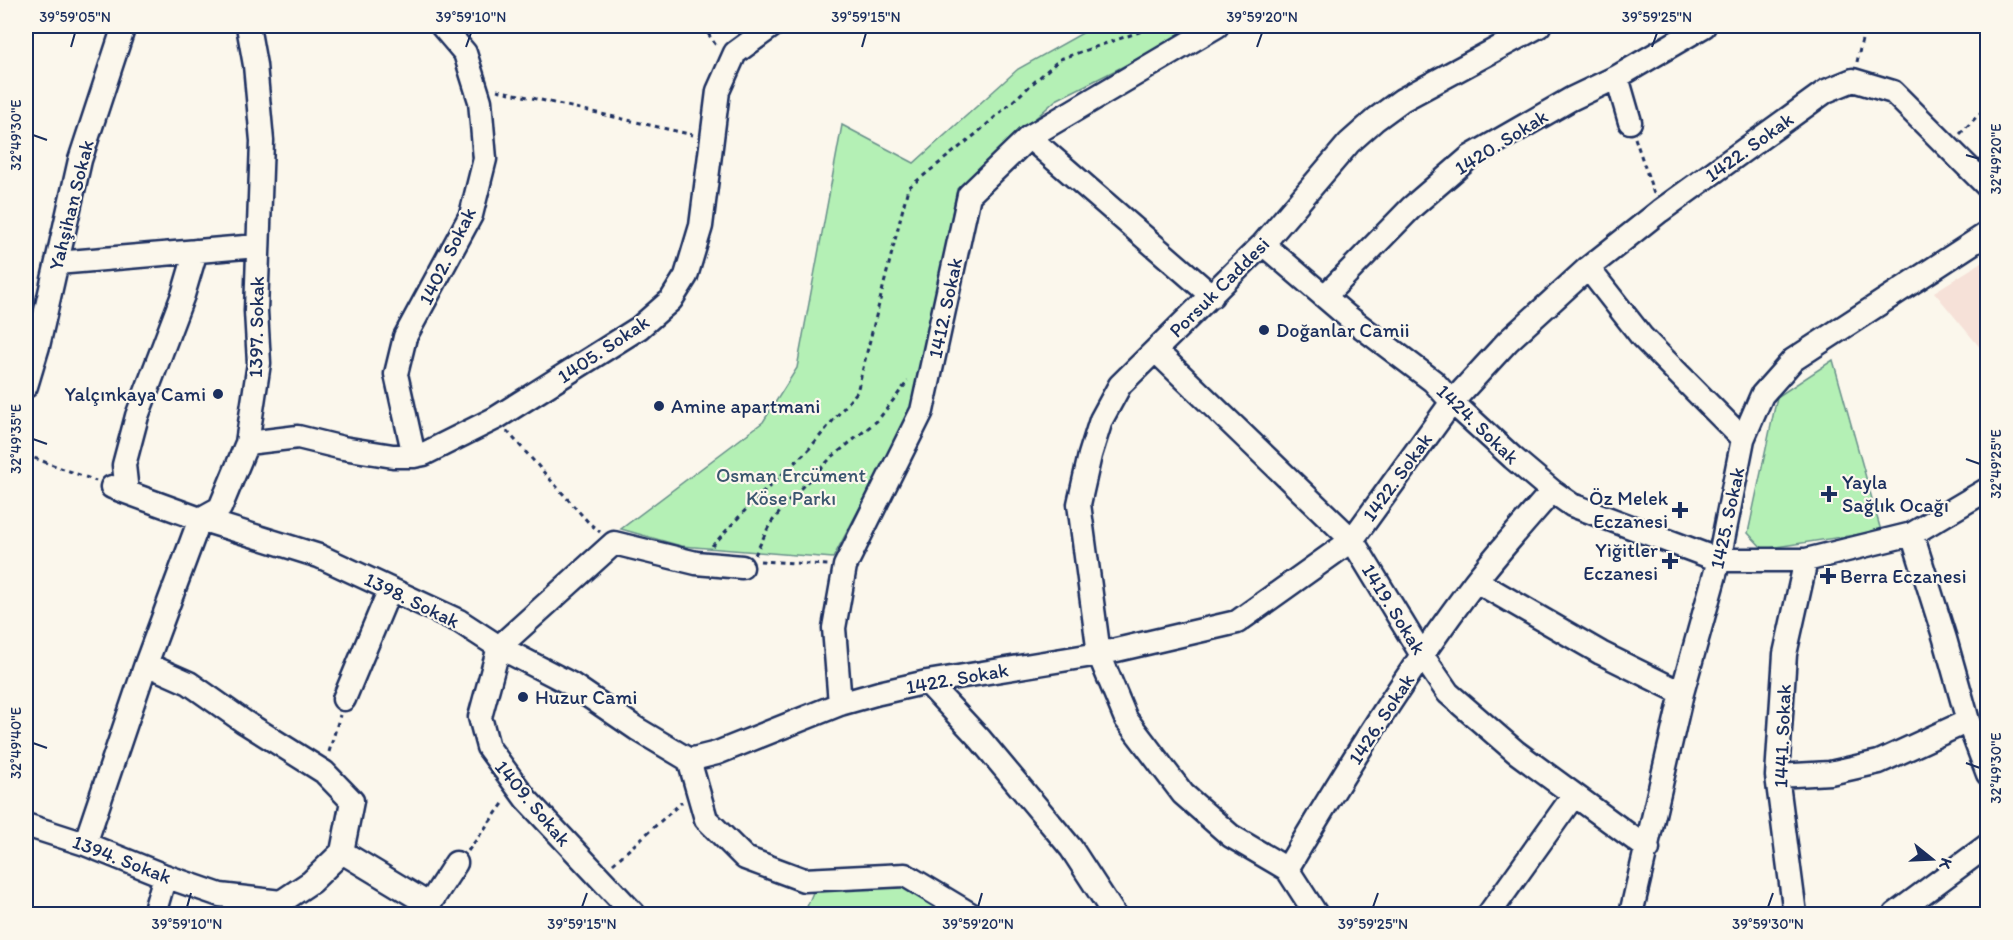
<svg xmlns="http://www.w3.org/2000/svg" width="2013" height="940" font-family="Itim,sans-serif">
	<rect width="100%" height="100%" fill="#fbf7ec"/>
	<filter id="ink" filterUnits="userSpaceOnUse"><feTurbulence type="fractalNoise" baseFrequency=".0167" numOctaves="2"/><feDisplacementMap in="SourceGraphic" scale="12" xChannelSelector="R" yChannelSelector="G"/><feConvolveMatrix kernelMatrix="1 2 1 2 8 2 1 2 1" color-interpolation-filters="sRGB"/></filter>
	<g filter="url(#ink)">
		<path fill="#f6e1d8" d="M1987 259V356L1934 292Z"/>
		<path fill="#b4f0b5" stroke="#68908a" stroke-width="1.5" d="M1095 26H1192L1154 51 1056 100 957 189 927 344 910 413 833 558 681 546 621 529 763 422 797 368 842 125 914 163 1018 69Z
			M1833 360 1881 531 1763 549 1748 533 1777 397Z
			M903 883 947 914H804L814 890Z"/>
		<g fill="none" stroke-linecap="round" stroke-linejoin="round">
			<defs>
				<path id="minor" d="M1617 77 1630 122
					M1029 137 1212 296
					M1263 244 1347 316 1433 381 1452 402 1513 458 1552 491 1572 505 1719 560H1806L1912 534 1988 489
					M57 263 257 246
					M1588 268 1642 337 1743 439
					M1325 296 1412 207 1470 157 1571 99 1617 77 1704 26
					M1156 351 1352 540 1422 655 1448 693 1516 752 1648 849
					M26 386 38 346 80 160 124 26
					M247 443 298 437 343 448 393 456H414L424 454 496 418 639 328 671 300 686 276 701 226 718 91 735 53 772 26
					M414 456 396 374 405 337 471 215 485 159 480 101 465 53 442 26
					M112 487 200 519 319 556 390 589 459 621 499 647 571 684 637 729 689 760
					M127 492 124 465 137 416 183 295 196 251
					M1912 534 1945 639 1968 721 1988 774
					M1476 581 1601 653 1682 693
					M146 664 189 683 243 721 324 772 352 801 342 852
					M927 682 980 739 1071 848 1114 914
					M344 699 390 589
					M840 704 834 628 845 566 922 411 969 195 1029 137 1217 26
					M689 760 717 753 840 704 879 693 927 682 1099 654 1237 622 1352 540 1452 402 1508 341 1588 268 1660 211 1826 91 1853 80 1893 92 1988 187
					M689 760 706 819 745 858 804 880 905 875 970 914
					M1777 776 1830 773 1879 762 1968 721
					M26 825 85 844 165 876 220 895 281 902 311 882 342 852
					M85 844 146 664 200 519 220 508 247 443 259 363 256 311 262 141 255 65 248 26
					M342 852 430 905
					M1287 869C1345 771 1406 673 1475 582 1499 551 1526 521 1552 491
					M154 914 165 876
					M423 914 456 863
					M634 914 526 799 488 747 480 717 499 647 614 543 696 563 742 567
					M1316 914 1287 869 1231 836 1183 794 1126 719 1099 654 1079 504 1090 455 1101 420 1120 385 1263 244 1349 143 1376 119 1402 100 1539 26
					M1489 914 1574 795
					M1631 914 1682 693 1719 560 1743 439 1762 395 1793 360 1988 233
					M1795 914 1777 776 1785 654 1806 560
					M1895 914 1988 845"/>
			</defs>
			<use href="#minor" stroke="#1b2f5e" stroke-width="27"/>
			<path stroke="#1b2f5e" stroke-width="3" stroke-dasharray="4.5 4.5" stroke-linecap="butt" d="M703 26 717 47
				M1857 62 1865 26
				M497 90 693 135
				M1960 134 1988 105
				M1635 138 1654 194
				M507 431 589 523 600 532
				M26 455 96 481
				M712 546 752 503 809 449 857 392 908 188 976 134 1060 59 1157 26
				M755 555 770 524 793 496 832 457 878 420 908 381
				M760 561 828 565
				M329 752 340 715
				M468 851 505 801
				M613 864 682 802"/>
			<use href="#minor" stroke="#fbf7ec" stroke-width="22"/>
		</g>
	</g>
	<path fill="none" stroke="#1b2f5e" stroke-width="2" d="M71 47 75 33M466 47 471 33M862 47 866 33M1257 47 1262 33M1652 47 1657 33M33 135 47 140M1966 155 1980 159M33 439 47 444M1966 459 1980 464M33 743 47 748M1966 763 1980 768M187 907 191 893M582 907 587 893M978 907 982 893M1373 907 1378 893M1768 907 1773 893"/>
	<g fill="#1b2f5e" stroke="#fbf7ec" stroke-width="2">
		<circle cx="1264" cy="330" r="6"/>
		<circle cx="218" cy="394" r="6"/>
		<circle cx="659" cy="406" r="6"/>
		<path d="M1826 485h6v6h6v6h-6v6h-6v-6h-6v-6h6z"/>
		<path d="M1677 501h6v6h6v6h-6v6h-6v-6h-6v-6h6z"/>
		<path d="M1667 552h6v6h6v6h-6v6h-6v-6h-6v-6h6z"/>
		<path d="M1825 567h6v6h6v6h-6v6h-6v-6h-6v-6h6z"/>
		<circle cx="523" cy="697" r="6"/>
	</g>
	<g text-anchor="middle" stroke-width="4.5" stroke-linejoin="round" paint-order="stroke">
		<g font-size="20" fill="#1b2f5e" stroke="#fbf7ec">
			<text transform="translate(1501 142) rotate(-32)" y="7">1420. Sokak</text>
			<text transform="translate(1749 147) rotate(-36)" y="7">1422. Sokak</text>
			<text transform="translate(71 205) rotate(-76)" y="7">Yahşihan Sokak</text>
			<text transform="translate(447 256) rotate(-64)" y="7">1402. Sokak</text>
			<text transform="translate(1219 287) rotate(-45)" y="7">Porsuk Caddesi</text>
			<text transform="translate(945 308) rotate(-78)" y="7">1412. Sokak</text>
			<text transform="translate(256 327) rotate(-89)" y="7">1397. Sokak</text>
			<text transform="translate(603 349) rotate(-34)" y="7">1405. Sokak</text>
			<text transform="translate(1478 424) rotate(44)" y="7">1424. Sokak</text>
			<text transform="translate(1397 477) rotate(-54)" y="7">1422. Sokak</text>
			<text transform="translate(1727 518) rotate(-78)" y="7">1425. Sokak</text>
			<text transform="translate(412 600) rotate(26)" y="7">1398. Sokak</text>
			<text transform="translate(1394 609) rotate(58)" y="7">1419. Sokak</text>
			<text transform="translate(957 678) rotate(-10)" y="7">1422. Sokak</text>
			<text transform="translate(1381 719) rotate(-57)" y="7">1426. Sokak</text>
			<text transform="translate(1782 736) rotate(-88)" y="7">1441. Sokak</text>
			<text transform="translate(533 803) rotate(50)" y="7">1409. Sokak</text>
			<text transform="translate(122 859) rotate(21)" y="7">1394. Sokak</text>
		</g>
		<g font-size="20" fill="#1b2f5e" stroke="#fbf7ec" text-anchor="start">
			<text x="1276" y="337">Doğanlar Camii</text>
			<text x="206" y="401" text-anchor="end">Yalçınkaya Cami</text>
			<text x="671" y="413">Amine apartmani</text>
			<text x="1842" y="489">Yayla<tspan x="1842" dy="23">Sağlık Ocağı</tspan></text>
			<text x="1668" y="505" text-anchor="end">Öz Melek<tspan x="1668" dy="23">Eczanesi</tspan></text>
			<text x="1658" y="557" text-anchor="end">Yiğitler<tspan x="1658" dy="23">Eczanesi</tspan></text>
			<text x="1840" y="583">Berra Eczanesi</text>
			<text x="535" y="704">Huzur Cami</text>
		</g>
		<g font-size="20" fill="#3a566f" stroke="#fbf7ec">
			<text x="791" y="482">Osman Ercüment<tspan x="791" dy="23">Köse Parkı</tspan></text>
		</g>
	</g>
	<rect width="2013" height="940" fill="none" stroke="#fbf7ec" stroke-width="66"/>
	<g transform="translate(1932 859) rotate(108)" stroke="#fbf7ec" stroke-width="4.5" paint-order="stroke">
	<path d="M0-4.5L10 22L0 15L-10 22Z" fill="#1b2f5e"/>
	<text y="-9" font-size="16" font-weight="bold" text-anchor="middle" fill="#1b2f5e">K</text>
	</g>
	<rect x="33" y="33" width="1947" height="874" fill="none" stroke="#1b2f5e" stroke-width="2"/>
	<g font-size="15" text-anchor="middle" fill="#1b2f5e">
		<text x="75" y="22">39°59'05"N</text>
		<text x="471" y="22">39°59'10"N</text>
		<text x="866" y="22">39°59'15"N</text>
		<text x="1262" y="22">39°59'20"N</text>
		<text x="1657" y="22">39°59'25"N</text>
		<text transform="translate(16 135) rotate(-90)" y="5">32°49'30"E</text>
		<text transform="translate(1996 159) rotate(-90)" y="5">32°49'20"E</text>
		<text transform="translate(16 439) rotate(-90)" y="5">32°49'35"E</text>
		<text transform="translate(1996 464) rotate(-90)" y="5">32°49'25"E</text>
		<text transform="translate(16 743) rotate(-90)" y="5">32°49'40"E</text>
		<text transform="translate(1996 768) rotate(-90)" y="5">32°49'30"E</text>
		<text x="187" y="929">39°59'10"N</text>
		<text x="582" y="929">39°59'15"N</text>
		<text x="978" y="929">39°59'20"N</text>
		<text x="1373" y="929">39°59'25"N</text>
		<text x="1768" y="929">39°59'30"N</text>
	</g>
</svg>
